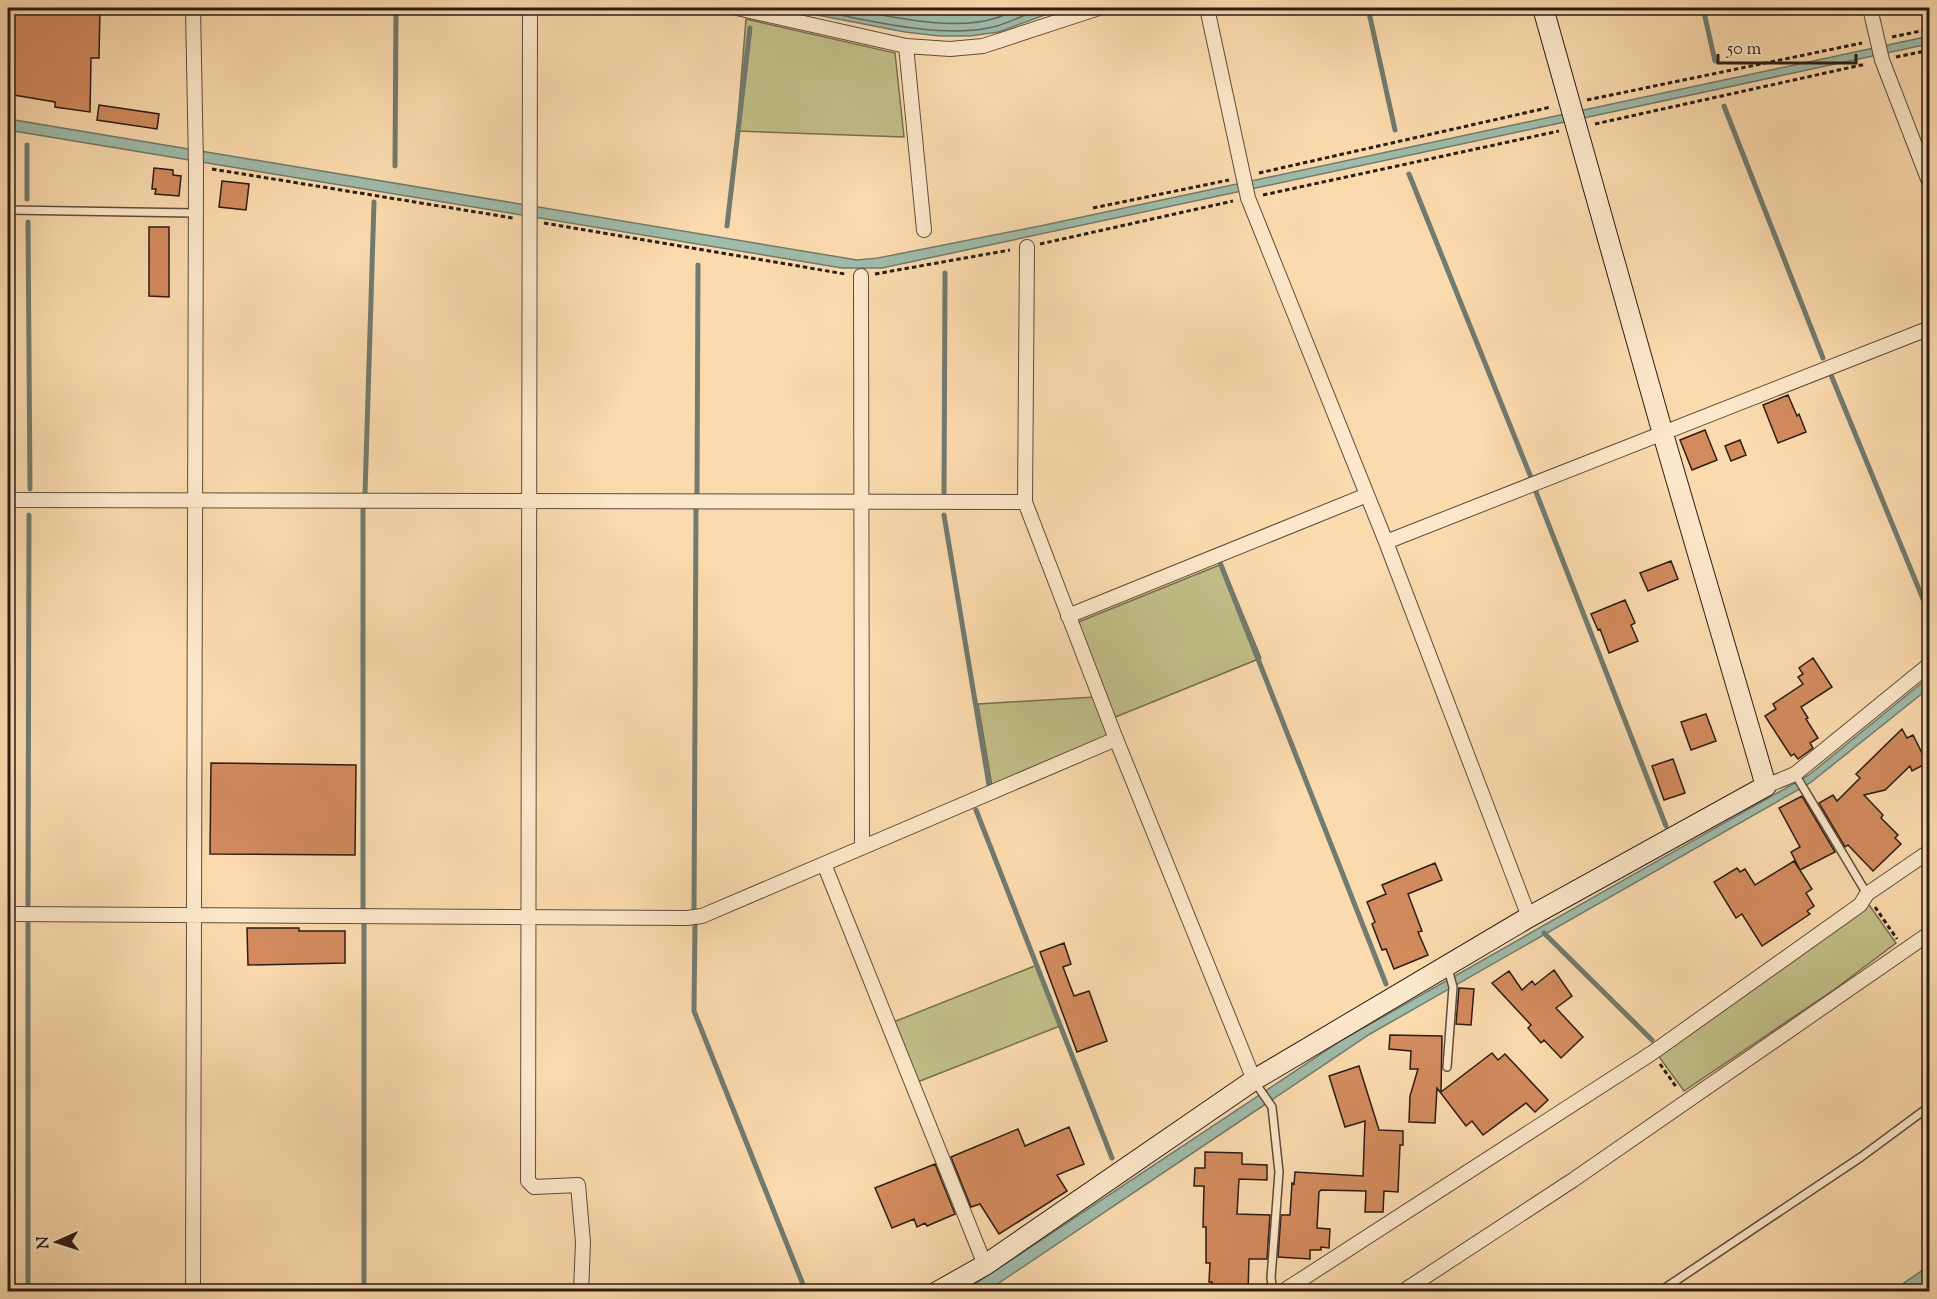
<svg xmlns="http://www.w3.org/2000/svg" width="1937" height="1299" font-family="'Sorts Mill Goudy',serif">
	<rect width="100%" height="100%" fill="#fbdbae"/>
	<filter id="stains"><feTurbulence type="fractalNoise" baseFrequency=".00333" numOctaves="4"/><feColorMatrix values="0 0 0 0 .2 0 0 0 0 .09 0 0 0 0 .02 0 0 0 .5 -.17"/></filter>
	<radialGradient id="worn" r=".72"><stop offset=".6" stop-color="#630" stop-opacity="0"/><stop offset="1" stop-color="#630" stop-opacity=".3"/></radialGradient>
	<path fill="#c2bf88" stroke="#776e4f" stroke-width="1.5" d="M746 19 895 53 904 137 737 131Z
		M1222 564 1261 658 1113 718 1076 623Z
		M1095 697 1108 735 992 786 978 704Z
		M1867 902 1896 943 1835 989 1684 1091 1657 1054 1791 962 1862 909Z
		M1037 965 1060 1026 915 1083 891 1023Z"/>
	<path fill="#9fbbaa" stroke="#717b6f" stroke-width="1.5" d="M781 8H1064L998 32 970 36H940L905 32Z
		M1930 36 1929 44 882 268H842L8 130V119L857 260 878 258 1040 226Z
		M1929 677V688L1810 783 1370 1034 987 1291 963 1292 1342 1040 1809 775Z
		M1929 1266V1291H1892Z"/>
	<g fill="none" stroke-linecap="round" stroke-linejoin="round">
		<path stroke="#666c60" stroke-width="1.5" d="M806 8C859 18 944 41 997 26 1013 21 1028 13 1044 8
			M844 8C887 16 954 32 996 18 1005 15 1013 11 1022 8
			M894 8C926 13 968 20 999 8"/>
		<path stroke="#717b6f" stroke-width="5" d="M1368 8 1395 130
			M1703 8 1715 61
			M1724 106 1823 358
			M395 166 396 8
			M1409 174 1532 480
			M27 199V145
			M28 222 30 489
			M727 226 750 28
			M1831 375 1930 616
			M1536 492 1666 826
			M697 493 698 265
			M365 494 374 202
			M944 496 945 273
			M944 515 989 785
			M1219 560 1386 984
			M976 810 1112 1158
			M28 905 29 515
			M363 908V507
			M694 912 696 510
			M695 924 694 1011 806 1292
			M1544 933 1652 1040
			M28 1292V922
			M364 1292V922"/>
	</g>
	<path fill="#d38b5e" stroke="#2c1c16" stroke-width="1.5" d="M8 8H100L99 58H91L90 112 55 107V102L8 94Z
		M99 105 159 114 157 129 97 120Z
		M154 168 173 170V175L181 176 179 196 155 194 156 189H152Z
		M222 181 249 184 246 210 219 207Z
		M149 227H169V297L149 296Z
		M1788 395 1797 416 1799 414 1806 432 1778 443 1763 405Z
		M1705 430 1717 460 1692 470 1680 440Z
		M1740 440 1746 455 1731 461 1725 446Z
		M1671 561 1678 579 1648 591 1640 573Z
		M1625 600 1635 623 1631 625 1638 641 1609 653 1600 629 1598 630 1591 614Z
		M1813 658 1832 687 1801 707 1808 718 1806 719 1818 738 1810 743 1813 748 1798 759 1794 754 1791 756 1765 716 1776 709 1773 704 1803 684 1798 677 1803 674 1799 668Z
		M1706 714 1716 741 1691 750 1681 722Z
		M1902 729 1907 738 1913 735 1927 763 1912 771 1910 766 1885 790 1864 795 1883 815 1881 818 1898 835 1895 838 1901 844 1873 871 1848 845 1845 847 1819 803 1833 795 1837 801 1860 778 1856 774Z
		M1673 759 1685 793 1664 800 1652 766Z
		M211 763 356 765 355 855 210 854Z
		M1802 796 1835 852 1800 870 1791 852 1800 847 1779 808Z
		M1794 861 1812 889 1806 893 1814 906 1807 911 1810 914 1762 946 1742 914 1736 918 1714 882 1737 868 1740 872 1745 869 1755 885Z
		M1435 863 1442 880 1408 894 1422 931 1418 932 1428 955 1394 969 1386 949 1382 950 1372 924 1375 922 1367 902 1386 894 1382 885Z
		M247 928H299V931H345V963L248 965Z
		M1064 943 1071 964 1063 967 1074 996 1089 991 1107 1041 1077 1052 1040 952Z
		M1554 970 1572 996 1556 1008 1583 1037 1561 1058 1544 1040 1541 1043 1528 1028 1531 1025 1492 983 1509 971 1522 990 1532 981 1535 985Z
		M1459 988 1474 989 1471 1025 1456 1024Z
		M1390 1035 1442 1036 1441 1092 1492 1053 1498 1060 1505 1054 1548 1100 1535 1112 1526 1103 1483 1135 1472 1121 1466 1126 1437 1088 1435 1123 1409 1122 1410 1096 1418 1069H1410L1411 1051 1389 1049Z
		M1359 1066 1379 1130 1403 1131V1145H1400L1398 1192 1384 1191 1383 1212H1365L1366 1191 1321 1190 1319 1192 1317 1228 1330 1229 1329 1248 1321 1247V1250H1310V1259L1278 1257 1281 1215H1290L1292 1183 1294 1184 1295 1172 1363 1176 1365 1121 1345 1127 1329 1076Z
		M1069 1127 1084 1164 1057 1175 1067 1191 999 1234 980 1204 971 1207 951 1157 1018 1129 1025 1146Z
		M1205 1152 1242 1153V1164L1267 1165V1180L1239 1179 1237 1214 1270 1215 1267 1259H1249L1248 1292H1224V1288H1211L1212 1282H1209L1210 1263H1206V1227H1203L1204 1186H1194L1195 1168H1205Z
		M935 1164 955 1214 927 1226 925 1223 917 1227 914 1219 892 1228 875 1188Z"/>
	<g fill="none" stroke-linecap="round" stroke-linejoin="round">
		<defs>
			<path id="lane" d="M8 210 195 213
				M1795 774 1867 894
				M1447 1067 1453 987 1448 969
				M1254 1081 1272 1107 1279 1172 1271 1278 1273 1292
				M1659 1292 1861 1157 1930 1106"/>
			<path id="street" d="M530 8 528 1181 534 1187 578 1185 583 1242 581 1292
				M737 8 906 46 950 49 983 46 1099 8
				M1207 8 1248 198 1386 542 1529 917
				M1870 8 1882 60 1930 184
				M906 46 924 230
				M1027 247 1025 502 1116 739 1254 1080
				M861 276 862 847
				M8 500 1025 502
				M1386 542 1930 328
				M1068 616 1367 495
				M1766 786 1795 774 1930 664
				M824 864 985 1265
				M8 914 687 918 702 916 1116 739
				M193 1292 196 166 193 8
				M1282 1292 1652 1053 1860 905 1867 894 1930 851
				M1402 1292 1573 1180 1930 933"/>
			<path id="secondary" d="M937 1292 985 1265 1254 1080 1529 917 1766 786 1663 434 1543 8"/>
		</defs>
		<use href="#lane" stroke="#604c3c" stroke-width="10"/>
		<use href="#street" stroke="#604c3c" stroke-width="16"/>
		<use href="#secondary" stroke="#2c1c16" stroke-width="22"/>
		<path stroke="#2c1c16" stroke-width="3" stroke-dasharray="4.5 3" stroke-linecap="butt" d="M1892 37 1930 29
			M1896 57 1930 50
			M1587 100 1862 43
			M1595 124 1866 64
			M212 169 513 218
			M1259 173 1551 107
			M1263 195 1559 131
			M1093 208 1229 180
			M544 223 845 274
			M1040 244 1233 201
			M875 274 1010 250
			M1875 907 1897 939
			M1660 1064 1677 1088"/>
		<use href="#lane" stroke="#fce8ca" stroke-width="7"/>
		<use href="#street" stroke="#fce8ca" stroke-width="14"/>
		<use href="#secondary" stroke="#fce8ca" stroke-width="20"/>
	</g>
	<rect width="1937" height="1299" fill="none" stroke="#fbdbae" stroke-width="30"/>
	<rect x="9" y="9" width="1919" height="1281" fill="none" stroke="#2c1c16" stroke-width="3"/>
	<rect x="15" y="15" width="1907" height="1269" fill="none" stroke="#2c1c16" stroke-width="1.5"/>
	<g transform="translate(57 1242) rotate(267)" stroke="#fce8ca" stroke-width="4.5" paint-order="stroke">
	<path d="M0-4.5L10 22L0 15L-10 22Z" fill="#2c1c16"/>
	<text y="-9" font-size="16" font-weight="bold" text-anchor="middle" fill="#2c1c16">N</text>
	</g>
	<path d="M1718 54v9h138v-9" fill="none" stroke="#2c1c16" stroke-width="3"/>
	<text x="1727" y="54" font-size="18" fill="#2c1c16" stroke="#fce8ca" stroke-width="4.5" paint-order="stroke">50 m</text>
	<rect width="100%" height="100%" filter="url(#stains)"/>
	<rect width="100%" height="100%" fill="url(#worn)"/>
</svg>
